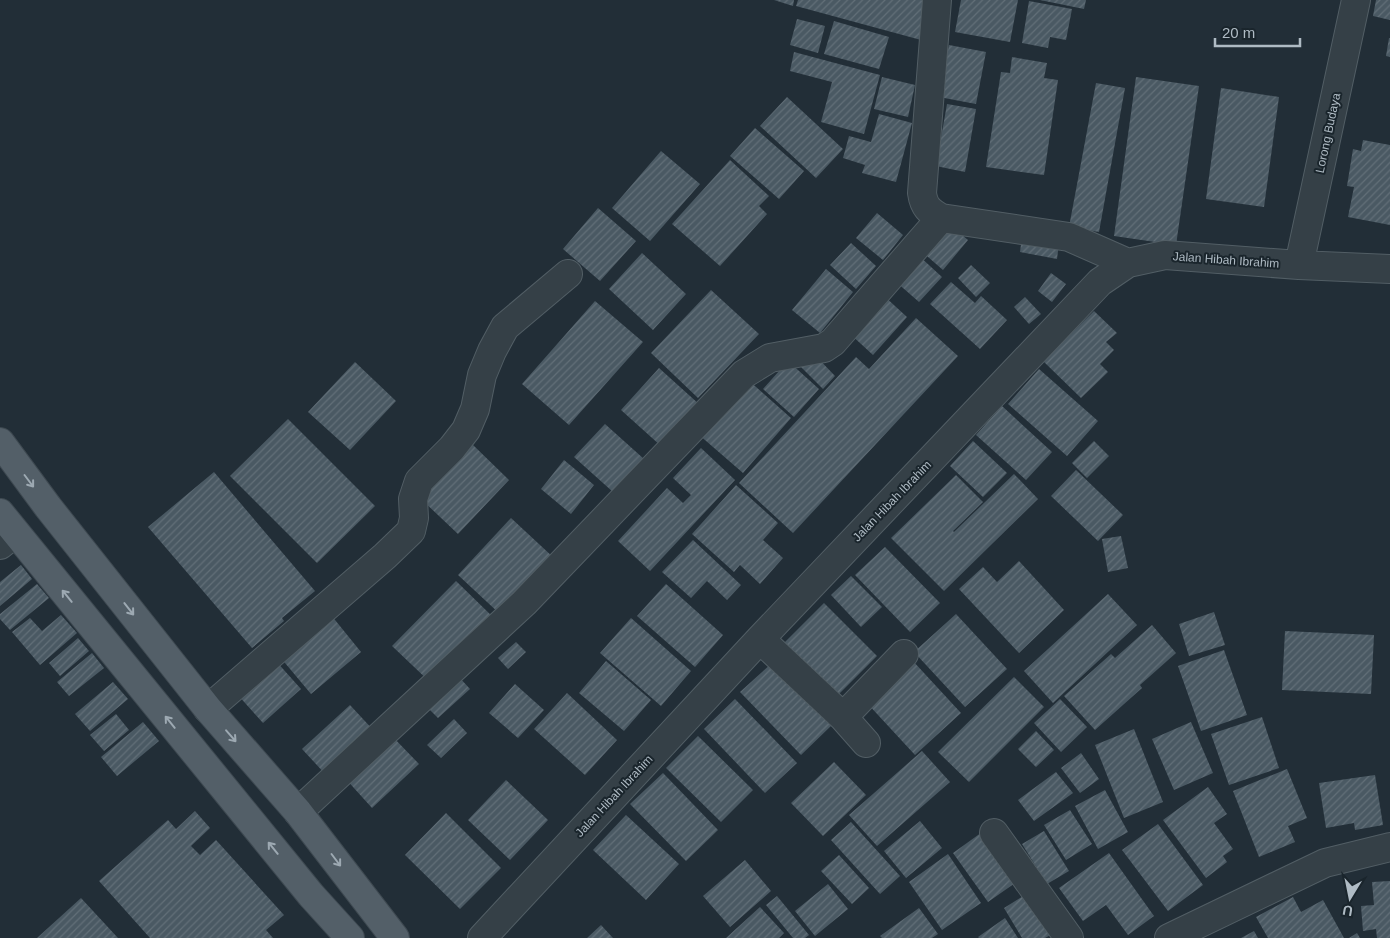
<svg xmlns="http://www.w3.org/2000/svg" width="1390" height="938" font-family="Helvetica,sans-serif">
	<defs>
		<pattern id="building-hatch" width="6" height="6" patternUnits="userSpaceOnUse" patternTransform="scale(1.25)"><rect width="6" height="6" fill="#4a5963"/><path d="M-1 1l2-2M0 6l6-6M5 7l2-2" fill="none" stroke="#626f78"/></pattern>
	</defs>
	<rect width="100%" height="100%" fill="#222e37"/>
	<path fill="url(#building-hatch)" d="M774 0H794L793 6Z
		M798 0H921L931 3 921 40 796 6Z
		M961 0H1018L1010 42 955 32Z
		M1040 0H1086L1084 9Z
		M1376 0H1390V20L1373 16Z
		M1029 1 1072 9 1066 40 1050 37 1048 48 1022 43Z
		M797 19 825 26 818 53 790 45Z
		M834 21 889 37 879 69 824 54Z
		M1389 38H1390V57L1386 56Z
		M949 45 986 52 976 104 939 97Z
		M794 52 880 75 864 134 821 122 832 82 790 71Z
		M1012 57 1047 63 1044 78 1058 80 1044 175 986 167 1001 72 1010 73Z
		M882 77 915 85 908 117 874 109Z
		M1136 77 1199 86 1176 245 1114 236Z
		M1096 83 1125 88 1099 232 1069 227Z
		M1221 88 1279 97 1264 207 1206 199Z
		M787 97 843 149 816 178 760 126Z
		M947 104 976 109 965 172 936 166Z
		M879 114 912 123 896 182 862 173 865 165 843 158 849 136 871 142Z
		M755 128 804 171 779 199 730 156Z
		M1363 140 1390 145V225L1348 217 1354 187 1347 186 1353 149 1361 151Z
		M661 151 700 184 650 241 612 208Z
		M730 160 769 196 759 206 767 214 720 266 672 224Z
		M598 208 636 241 600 281 563 249Z
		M877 213 903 235 883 260 856 238Z
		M945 221 968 240 943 270 920 250Z
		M1022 237 1059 243 1057 259 1020 252Z
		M851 243 876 266 856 289 830 265Z
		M642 253 686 294 653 330 609 289Z
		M918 255 942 277 919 302 895 281Z
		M971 265 990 283 976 297 958 278Z
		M826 269 853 292 820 333 792 310Z
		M1051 273 1066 284 1052 302 1038 291Z
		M951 282 975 303 981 296 1007 320 980 349 930 304Z
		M711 290 759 334 698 398 651 353Z
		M883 295 907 317 873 355 848 332Z
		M1025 297 1041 314 1029 324 1014 307Z
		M595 301 643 342 569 425 522 384Z
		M1094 311 1117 333 1106 342 1114 350 1100 364 1108 372 1081 398 1043 361Z
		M916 318 958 356 793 533 739 483 856 357 869 369Z
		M813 353 835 376 823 389 800 366Z
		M788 361 819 389 794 417 763 389Z
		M355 362 396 401 350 450 308 412Z
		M659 368 700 405 661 446 621 410Z
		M1039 369 1098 421 1067 456 1008 404Z
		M747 379 791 418 743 473 698 434Z
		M1002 406 1052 452 1026 480 976 435Z
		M288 419 375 506 317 563 230 476Z
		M605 424 644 459 613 492 574 457Z
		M973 441 1007 473 983 497 950 466Z
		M1094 441 1109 456 1087 478 1072 463Z
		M472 444 509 480 458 534 420 498Z
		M701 448 735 480 650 571 618 541 667 488 683 503 691 495 673 478Z
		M564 460 594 485 571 514 541 489Z
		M1076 470 1123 515 1098 541 1051 496Z
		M214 472 315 591 282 618 284 621 252 648 148 527Z
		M1014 474 1038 499 944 591 891 538 956 475 983 502 953 531 954 532Z
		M736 485 778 523 763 540 783 558 760 584 740 565 734 572 692 534Z
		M511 518 554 558 501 615 458 575Z
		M1121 536 1128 568 1108 572 1102 539Z
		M693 540 741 585 727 600 707 581 691 598 662 572Z
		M885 547 940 603 910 632 855 575Z
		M1019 561 1064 610 1019 653 959 589 983 567 997 582Z
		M21 565 32 579 0 606V582Z
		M851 576 882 607 861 627 831 595Z
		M456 581 495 619 432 684 392 646Z
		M37 584 49 598 10 630 0 619V614Z
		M666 584 723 635 695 667 637 616Z
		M1108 594 1137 625 1053 703 1024 671Z
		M824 603 877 656 834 699 781 646Z
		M1214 612 1225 645 1189 656 1179 624Z
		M956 614 1007 669 965 707 914 652Z
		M61 615 77 633 40 665 12 632 30 618 42 631Z
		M331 615 361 652 311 694 280 657Z
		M631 618 691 671 661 706 600 653Z
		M1152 625 1176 653 1140 685 1142 688 1095 730 1064 696 1111 654 1115 658Z
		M1285 631 1374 635 1371 694 1282 690Z
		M78 638 89 651 60 676 49 663Z
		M516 642 526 652 508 669 498 658Z
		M1224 650 1247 715 1201 731 1178 666Z
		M92 653 104 668 69 696 57 682Z
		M275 660 301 689 263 723 237 694Z
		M912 660 961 713 915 755 866 702Z
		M606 661 651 700 624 731 579 693Z
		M772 663 831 726 801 755 740 692Z
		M458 676 470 689 438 718 426 706Z
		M1014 677 1044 707 969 782 938 752Z
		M113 682 128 699 90 731 75 714Z
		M515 684 544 710 518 738 489 713Z
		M567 693 617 740 585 775 534 729Z
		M735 699 797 763 765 793 704 729Z
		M1060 699 1087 727 1061 752 1034 723Z
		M350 705 376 733 328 777 302 749Z
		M116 714 129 730 104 751 90 735Z
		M1262 717 1279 768 1229 785 1211 734Z
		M454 719 467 733 441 758 427 745Z
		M143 722 159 741 117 776 101 757Z
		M1191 722 1213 773 1174 790 1152 739Z
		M1134 729 1163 802 1124 818 1095 745Z
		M1036 731 1054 750 1036 767 1018 749Z
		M390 734 419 764 372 808 344 777Z
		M698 736 753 790 721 822 666 768Z
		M922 751 950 782 877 846 849 815Z
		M1081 753 1099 779 1080 793 1061 768Z
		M834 762 866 795 823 836 791 803Z
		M1287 769 1307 818 1288 826 1295 842 1259 857 1233 791Z
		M1056 772 1073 793 1034 821 1018 800Z
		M663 773 718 830 686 861 630 804Z
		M1375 775 1383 825 1355 830 1354 823 1326 828 1319 783Z
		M506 780 548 820 510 860 468 820Z
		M1208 787 1227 814 1214 823 1233 849 1223 856 1227 862 1206 878 1163 820Z
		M1105 790 1128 832 1098 849 1075 806Z
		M1070 810 1092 844 1066 860 1044 825Z
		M195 811 210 828 191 846 200 855 216 840 284 915 266 930 273 938H150L99 881 168 820 176 829Z
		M446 813 501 868 460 909 405 855Z
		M626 815 679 864 646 900 593 850Z
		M920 821 942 848 906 878 884 851Z
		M851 822 900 876 880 894 831 840Z
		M1158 824 1203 885 1168 911 1122 850Z
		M985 830 1021 879 988 902 953 853Z
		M1044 831 1069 871 1047 884 1022 844Z
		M1109 853 1154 916 1128 935 1106 905 1083 921 1059 888Z
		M948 854 981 903 942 930 909 882Z
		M839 855 869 888 852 904 821 871Z
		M745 860 771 891 730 927 703 896Z
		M1390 881V938H1377L1376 929 1363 931 1361 906 1374 905 1372 882Z
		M828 884 848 909 815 936 795 911Z
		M1033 890 1058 931 1045 938H1022L1004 908Z
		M777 896 809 935 805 938H793L766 905Z
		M1293 897 1301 912 1323 900 1344 938H1268L1256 917Z
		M81 898 118 938H37Z
		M760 907 784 933 779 938H726Z
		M919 908 938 934 932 938H882L880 936Z
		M1005 918 1018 938H979L978 937Z
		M601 925 613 938H587Z
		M1254 931 1258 938H1241Z
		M1357 933 1360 938H1349Z"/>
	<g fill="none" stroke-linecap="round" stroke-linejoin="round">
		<defs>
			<path id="minor" d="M937 0 922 193C924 207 929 211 941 218L1069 237 1128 263
				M1299 265 1356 0
				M0 545 15 533
				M760 639 843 717 866 743
				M208 709 385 556 411 531 414 518 413 499 419 481 452 448 466 430 475 409 482 375 492 351 505 327 568 274
				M843 717 904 654
				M298 812 524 603 744 374 770 358 824 348 833 342 941 218
				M994 833 1069 938
				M482 938 760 639 1100 282 1128 263 1165 255 1299 265 1390 269
				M1169 938 1325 863 1390 847"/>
			<path id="major" d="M0 442 48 507 208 709 298 812 395 938
				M0 513 311 895 350 938"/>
		</defs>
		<use href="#minor" stroke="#525e65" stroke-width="30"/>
		<use href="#major" stroke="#3e4951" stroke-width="30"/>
		<use href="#minor" stroke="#354047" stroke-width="28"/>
		<use href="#major" stroke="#535f68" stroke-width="28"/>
	</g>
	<defs><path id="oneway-shaft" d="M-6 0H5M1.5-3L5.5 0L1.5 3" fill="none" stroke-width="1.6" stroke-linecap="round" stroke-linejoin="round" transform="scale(1.25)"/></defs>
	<g stroke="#9da9b2">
		<use href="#oneway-shaft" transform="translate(29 481) rotate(53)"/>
		<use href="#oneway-shaft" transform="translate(67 596) rotate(-129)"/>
		<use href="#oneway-shaft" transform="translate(129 609) rotate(52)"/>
		<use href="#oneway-shaft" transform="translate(170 722) rotate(-129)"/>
		<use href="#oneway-shaft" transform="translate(231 736) rotate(49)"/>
		<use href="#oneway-shaft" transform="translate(273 848) rotate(-129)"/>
		<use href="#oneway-shaft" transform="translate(336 860) rotate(53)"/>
	</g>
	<g text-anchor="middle" stroke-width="4" stroke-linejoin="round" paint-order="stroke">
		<g font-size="12" fill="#afbbc4" stroke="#1a252c">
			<text transform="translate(1328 133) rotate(-78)" y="4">Lorong Budaya</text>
			<text transform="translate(1226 260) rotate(4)" y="4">Jalan Hibah Ibrahim</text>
			<text transform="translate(892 501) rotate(-46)" y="4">Jalan Hibah Ibrahim</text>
			<text transform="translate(614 796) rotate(-47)" y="4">Jalan Hibah Ibrahim</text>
		</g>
	</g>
	<g transform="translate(1350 898) rotate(190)" stroke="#1a252c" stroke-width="4" paint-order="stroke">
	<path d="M0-4L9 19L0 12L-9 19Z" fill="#afbbc4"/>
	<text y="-8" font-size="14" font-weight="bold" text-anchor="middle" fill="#afbbc4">U</text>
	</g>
	<path d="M1215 38v8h85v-8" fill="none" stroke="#afbbc4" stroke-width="2.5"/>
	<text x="1222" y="38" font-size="15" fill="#afbbc4" stroke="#1a252c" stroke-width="4" paint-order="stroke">20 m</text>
</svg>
